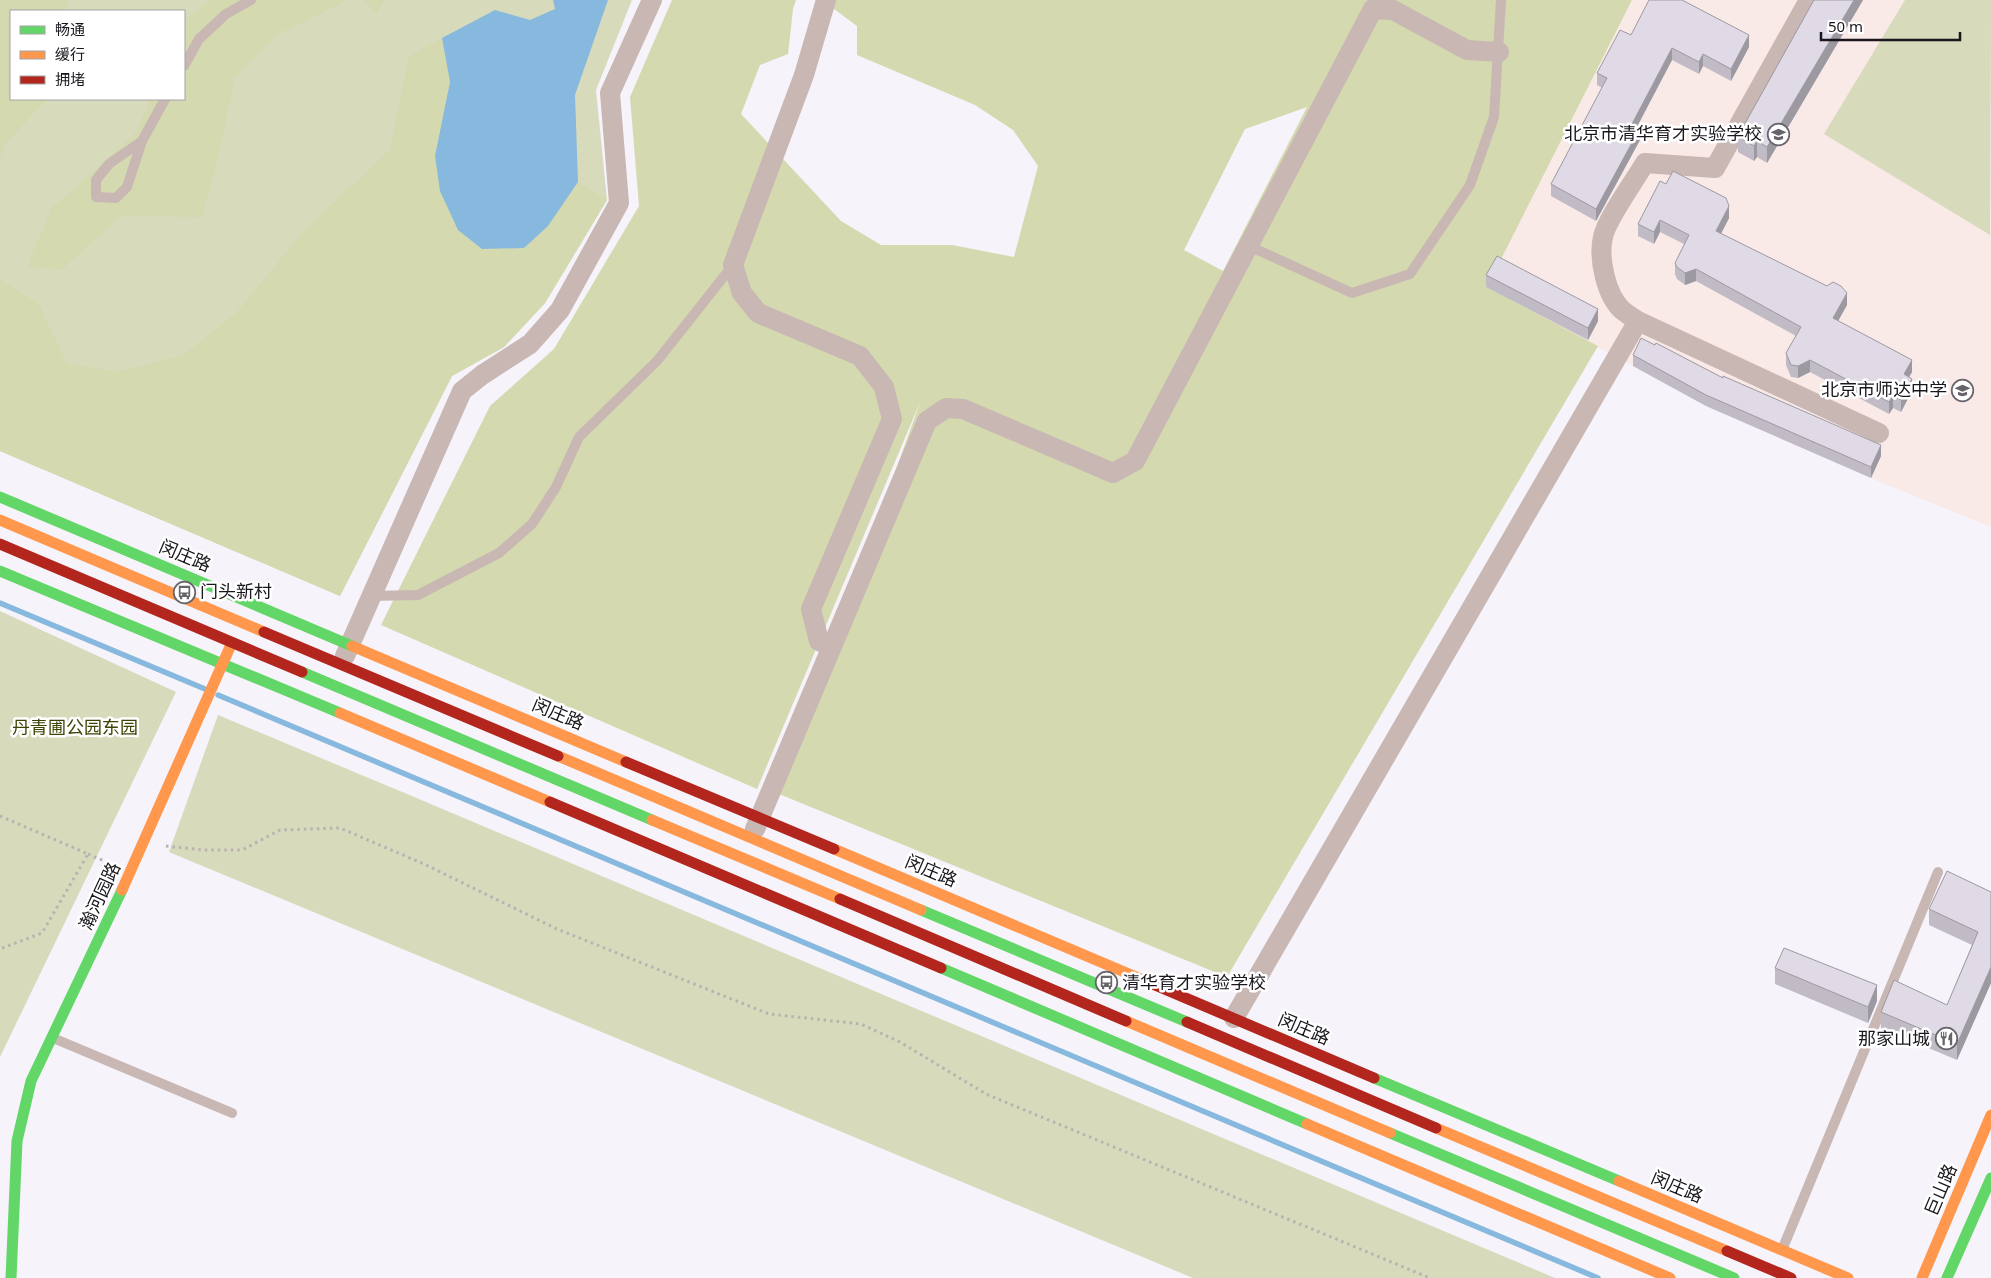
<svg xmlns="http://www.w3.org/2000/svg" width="1991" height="1278" font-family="'Noto Sans','Noto Sans SC',sans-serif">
	<rect width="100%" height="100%" fill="#f6f3fa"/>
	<path fill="#f9eae8" d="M1632 0H1991V527L1880 482 1704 405 1486 287Z"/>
	<path fill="#d7dabb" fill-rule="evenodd" d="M0 0H632L596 90 607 200 545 303 504 347 452 376 340 596 0 451ZM11 11H184V99H11Z
		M1905 0H1991L1990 235 1824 134Z
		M0 611 176 692 0 1057Z
		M218 715 407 794 1555 1278H1193L169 852Z"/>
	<path fill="#d4d9b0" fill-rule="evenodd" d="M0 0H68V11H11V99H47L6 143 0 157Z
		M212 0H348L280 33 234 79 219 153 202 217 121 216 61 270 27 266 52 208 134 135 151 99H184V27L188 17Z
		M364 0H384L376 15Z
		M672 0H796L793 9 788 54 760 65 741 114 841 221 881 245H952L1014 257 1038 166 1013 130 975 105 857 55V26L822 0H1632L1487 287 1598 346 1227 977 779 794 921 400 757 789 381 625 490 406 554 349 639 206 630 97ZM1307 107 1223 271 1184 250 1245 129Z
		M442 38 450 82 435 156 548 226 578 182 607 200 545 303 504 347 452 376 340 596 0 451V280L39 304 66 363 117 372 184 355 237 312 305 230 390 150 409 56Z"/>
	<path fill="#87b8dd" d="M553 0H608L575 95 578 182 548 226 524 248 482 249 458 230 440 191 435 156 450 82 442 38 495 10 530 20 555 9Z"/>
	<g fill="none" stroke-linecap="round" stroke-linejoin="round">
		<path stroke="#87b8dd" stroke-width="5.5" d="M0 603 205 689
			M218 695 1598 1278"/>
		<path stroke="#bbb1b0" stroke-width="3" stroke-dasharray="2.5 4" stroke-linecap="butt" d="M0 816 88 854 42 933 0 949
			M166 846 204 850H242L280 830 340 828 424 864 557 929 769 1014 861 1024 900 1042 986 1094 1430 1278
			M88 854 111 864"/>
		<path stroke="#c8b7b3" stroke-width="10" d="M184 66 199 39 226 14 251 0
			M142 141 109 164 96 180V197L116 198 127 187 142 141 165 99
			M1249 246 1352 293 1410 274 1470 185 1494 117 1501 0
			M371 596 418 595 499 553 532 524 556 487 579 437 657 361 733 265
			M53 1038 232 1113
			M1782 1250 1938 872"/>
		<path stroke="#c8b7b3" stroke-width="20" d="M826 0 804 75 733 265 742 293 758 313 860 356 884 387 892 419 811 609 819 641 832 647
			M1638 321 1879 433
			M345 656 462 391 482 375 530 344 560 310 619 203 610 93 652 0
			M755 829 927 421 946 408 963 409 1113 473 1135 461 1373 9 1393 10 1467 50 1499 52
			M1234 1018 1638 321C1633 318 1627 314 1622 310 1606 295 1598 258 1603 237 1606 220 1635 180 1645 163L1715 168 1809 0"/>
		<path stroke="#63d668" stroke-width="11" d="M0 497 352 646
			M0 571 340 713
			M302 672 652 820
			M921 910 1187 1022
			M941 968 1307 1124
			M1374 1078 1619 1181
			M1390 1133 1734 1278
			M11 1278 17 1141 31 1081 122 890
			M1947 1278 1991 1178"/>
		<path stroke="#ff974d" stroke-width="11" d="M0 520 264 632
			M352 646 626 762
			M340 713 550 802
			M558 756 921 910
			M652 820 840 899
			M834 849 1155 985
			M122 890 230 647
			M1126 1021 1390 1133
			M1307 1124 1670 1278
			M1436 1128 1727 1251
			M1619 1181 1848 1278
			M1922 1278 1991 1115"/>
		<path stroke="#b3261e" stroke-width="11" d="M0 544 302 672
			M264 632 558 756
			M626 762 834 849
			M550 802 941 968
			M840 899 1126 1021
			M1155 985 1374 1078
			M1187 1022 1436 1128
			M1727 1251 1791 1278"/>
	</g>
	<path fill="#c1bbc6" d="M1814 0H1863L1767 163 1757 157 1754 161 1738 152V136Z
		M1631 35 1749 47 1731 81 1703 66 1699 74 1672 60 1637 127 1640 140 1596 221 1551 196V184L1602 88 1597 85V73Z
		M1660 181 1729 218 1721 234 1847 305 1838 321 1912 372 1909 377 1912 391 1901 412 1893 408 1889 414 1810 372 1798 378 1791 377 1786 365V353L1796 336 1696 281 1685 285 1677 279 1675 274V263L1684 244 1660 232 1654 244 1638 236V224Z
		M1486 275 1598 321 1588 340 1486 287Z
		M1655 345 1881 456 1871 478 1706 406 1633 366V355Z
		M1991 892V983L1957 1060 1881 1028V1012L1947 1005 1972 945 1929 925V909Z
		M1775 968 1877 1001 1868 1023 1775 984Z"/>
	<path fill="#9d99a1" d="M1854 0H1863L1767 163V147Z
		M1749 35V47L1731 81V69Z
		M1672 48V60L1632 136V124Z
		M1703 54V66L1699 74V62Z
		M1640 128V140L1596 221V209Z
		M1757 141V157L1754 161V146Z
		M1729 206V218L1716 243V231Z
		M1660 220V232L1654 244V232Z
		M1696 269V281L1685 285V273Z
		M1847 293V305L1833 330V318Z
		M1598 309V321L1588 340V328Z
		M1810 360V372L1798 378V366Z
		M1912 360V372L1904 386V374Z
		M1912 379V391L1901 412V400Z
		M1893 396V408L1889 414V402Z
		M1881 445V456L1871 478V467Z
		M1991 967V983L1957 1060V1044Z
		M1877 985V1001L1868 1023V1007Z"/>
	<path fill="#e0dae6" stroke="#9d99a1" d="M1649 0H1682L1749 35 1731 69 1703 54 1699 62 1672 48 1632 124 1640 128 1596 209 1551 184 1607 78 1597 73 1620 30 1631 35Z
		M1814 0H1854L1767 147 1757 141 1754 146 1738 136Z
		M1673 171 1726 198 1729 206 1716 231 1827 286 1833 282 1841 286 1847 293 1833 318 1912 360 1904 374 1912 379 1901 400 1893 396 1889 402 1810 360 1798 366 1791 365 1786 353 1801 327 1696 269 1685 273 1677 267 1675 263 1689 235 1660 220 1654 232 1638 224 1660 181 1666 184Z
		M1497 256 1598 309 1588 328 1486 275Z
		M1641 338 1655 345 1656 343 1723 378V376L1881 445 1871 467 1706 395 1633 355Z
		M1947 871 1991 892V967L1957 1044 1881 1012 1894 980 1947 1005 1978 932 1929 909Z
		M1784 948 1877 985 1868 1007 1775 968Z"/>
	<defs>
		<symbol id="school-ring" viewBox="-11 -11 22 22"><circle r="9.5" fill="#fff" stroke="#66636a" stroke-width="1.5"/><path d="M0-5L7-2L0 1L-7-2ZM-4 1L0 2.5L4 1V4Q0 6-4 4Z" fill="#66636a"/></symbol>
		<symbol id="bus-ring" viewBox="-11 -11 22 22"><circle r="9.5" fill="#fff" stroke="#66636a" stroke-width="1.5"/><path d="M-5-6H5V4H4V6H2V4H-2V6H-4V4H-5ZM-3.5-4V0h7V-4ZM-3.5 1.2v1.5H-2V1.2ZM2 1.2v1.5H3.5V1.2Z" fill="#66636a"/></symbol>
		<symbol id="restaurant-ring" viewBox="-11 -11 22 22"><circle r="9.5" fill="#fff" stroke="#66636a" stroke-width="1.5"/><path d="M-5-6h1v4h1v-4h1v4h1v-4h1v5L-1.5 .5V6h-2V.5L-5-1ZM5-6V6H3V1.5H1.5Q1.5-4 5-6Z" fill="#66636a"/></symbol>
	</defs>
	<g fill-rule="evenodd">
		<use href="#school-ring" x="1766" y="122" width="25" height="25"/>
		<use href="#school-ring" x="1950" y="378" width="25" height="25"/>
		<use href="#bus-ring" x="172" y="580" width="25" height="25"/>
		<use href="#bus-ring" x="1094" y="970" width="25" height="25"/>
		<use href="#restaurant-ring" x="1934" y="1026" width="25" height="25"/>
	</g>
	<g text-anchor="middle" stroke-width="5" stroke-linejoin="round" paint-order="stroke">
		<g font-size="18" fill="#19161d" stroke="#fff" text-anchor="end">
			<text x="1762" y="140">北京市清华育才实验学校</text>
			<text x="1947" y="396">北京市师达中学</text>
			<text x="200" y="598" text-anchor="start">门头新村</text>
			<text x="1122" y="989" text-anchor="start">清华育才实验学校</text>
			<text x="1930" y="1045">那家山城</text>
		</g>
		<g font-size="18" fill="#19161d" stroke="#fff">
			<text transform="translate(185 556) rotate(23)" y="6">闵庄路</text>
			<text transform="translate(558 714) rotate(23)" y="6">闵庄路</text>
			<text transform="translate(931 871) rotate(23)" y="6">闵庄路</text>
			<text transform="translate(100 896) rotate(-65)" y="6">瀚河园路</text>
			<text transform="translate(1304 1029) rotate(23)" y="6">闵庄路</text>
			<text transform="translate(1677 1187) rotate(23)" y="6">闵庄路</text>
			<text transform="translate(1941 1190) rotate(-67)" y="6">巨山路</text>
		</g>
		<g font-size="18" fill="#3f4405" stroke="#fff">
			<text x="75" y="734">丹青圃公园东园</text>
		</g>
	</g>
	<rect x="10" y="10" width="175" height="90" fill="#ffffff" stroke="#a3a2a5"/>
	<rect x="20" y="26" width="25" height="8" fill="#63d668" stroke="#a3a2a5"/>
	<text x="55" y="35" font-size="15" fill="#19161d">畅通</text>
	<rect x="20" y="51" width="25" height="8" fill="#ff974d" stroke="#a3a2a5"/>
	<text x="55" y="60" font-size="15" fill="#19161d">缓行</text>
	<rect x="20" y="76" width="25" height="8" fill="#b3261e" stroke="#a3a2a5"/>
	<text x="55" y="85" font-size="15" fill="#19161d">拥堵</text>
	<path d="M1821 32v8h139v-8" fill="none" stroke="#19161d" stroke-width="2.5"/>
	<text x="1828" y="32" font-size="15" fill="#19161d" stroke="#ffffff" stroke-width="4" paint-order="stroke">50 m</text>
</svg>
